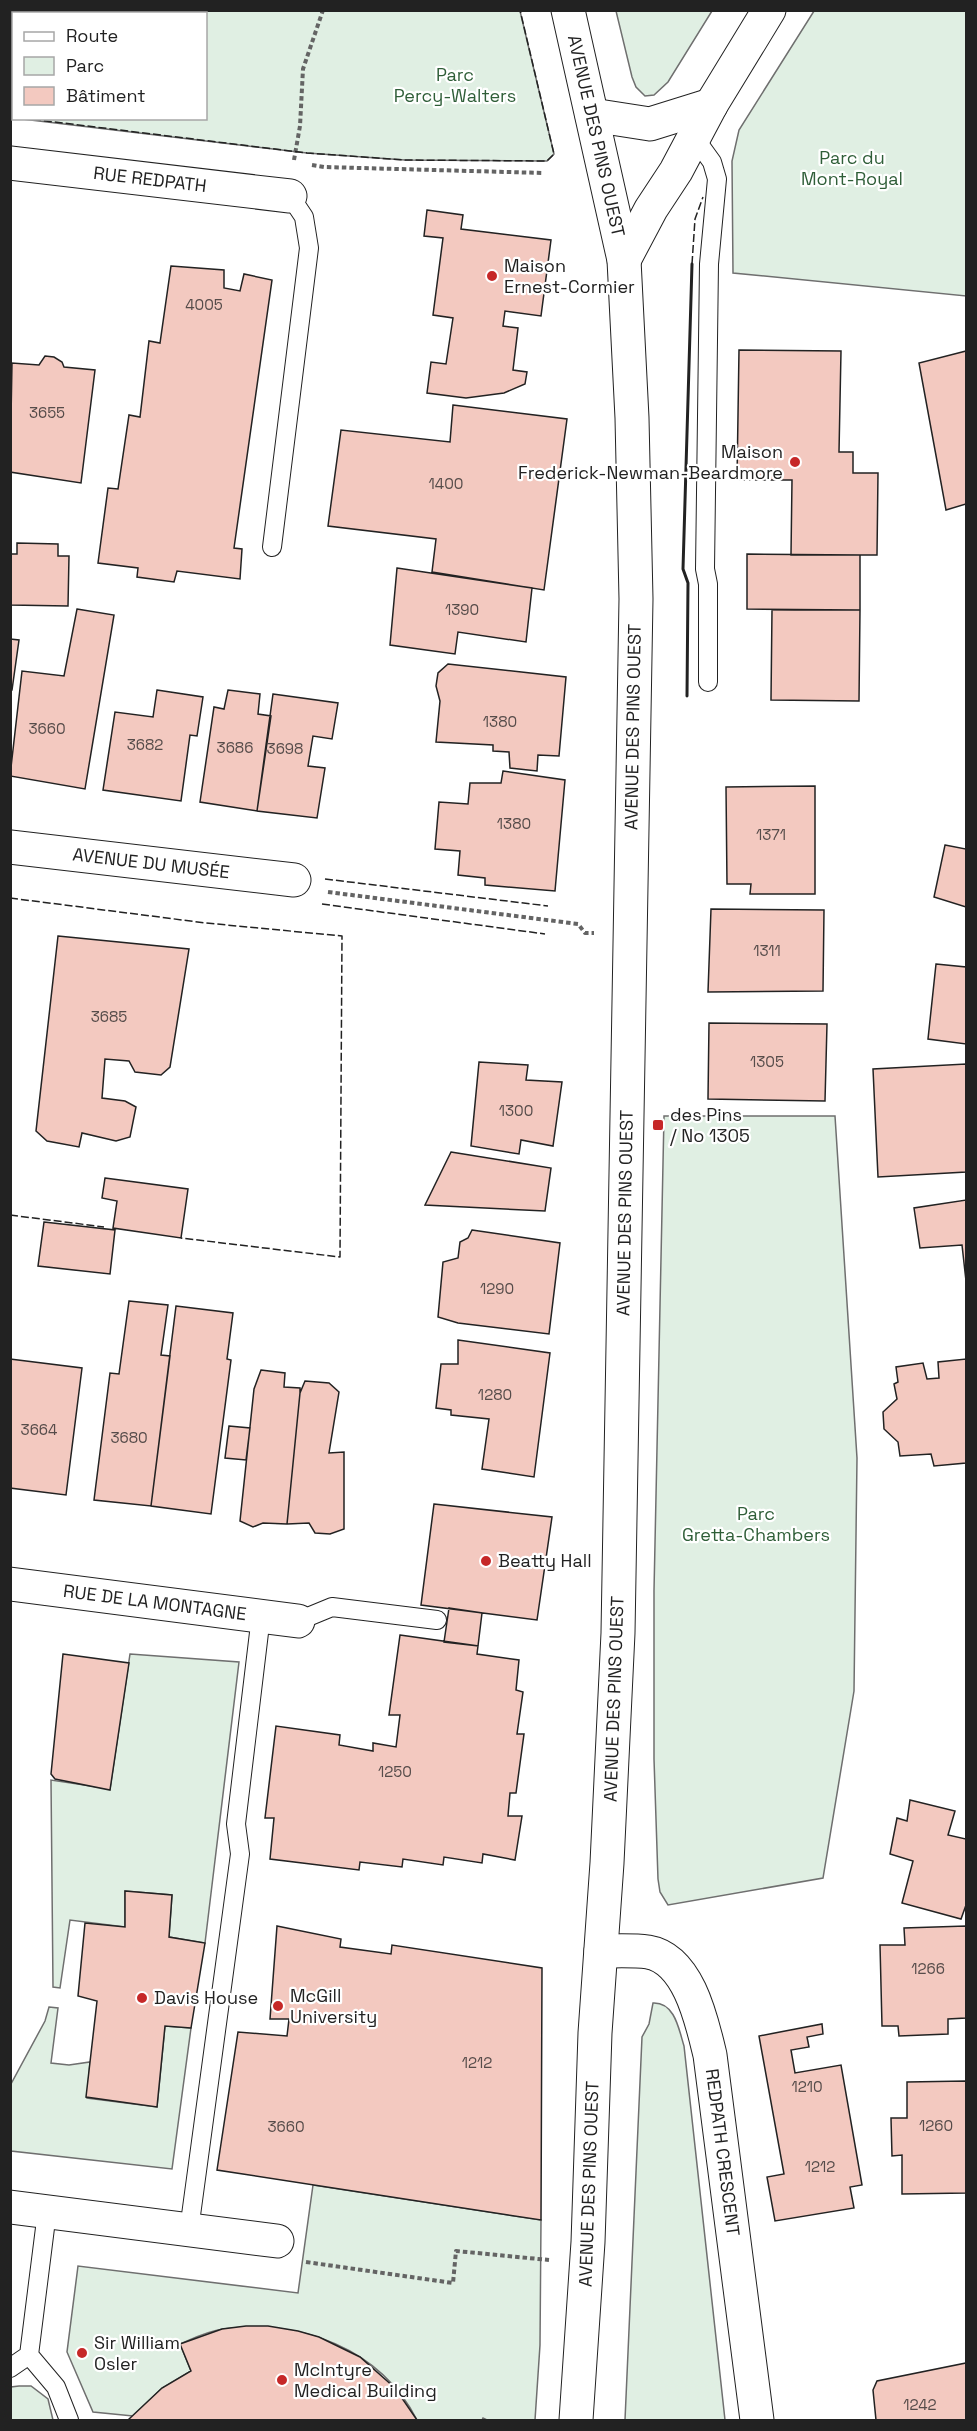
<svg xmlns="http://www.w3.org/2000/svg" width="977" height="2431" font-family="'Space Grotesk',sans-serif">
	<rect width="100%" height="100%" fill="#fff"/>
	<path fill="#e0efe3" stroke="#6f6f6f" stroke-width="1.5" d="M11 10 520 11 554 154 547 161 405 160 307 153 22 119 206 118V14H14L13 117H11Z
		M616 11V10L712 11 668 82 654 95 645 96 636 87 632 77Z
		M814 11H966V296L733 273 732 161 739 130Z
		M664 1116H835L857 1458 854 1691 823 1878 668 1905 660 1892 658 1879 654 1759V1591Z
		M130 1654 239 1662 205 1943 169 1937 172 1895 125 1891V1927L70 1920 60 1988 53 1987 51 1780 110 1789Z
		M653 2003C675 2002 679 2030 684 2046L725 2420H625L642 2037 649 2024Z
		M49 2007 58 2008 51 2063 69 2065 90 2062 87 2098 157 2107 165 2026 191 2028 172 2169 11 2151V2084L45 2021Z
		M313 2185 541 2220 540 2345 535 2420H487L483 2418 482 2420H417C380 2348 300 2319 223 2329 208 2331 194 2338 180 2344L191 2371 162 2388 133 2416 93 2412 67 2352 78 2266 298 2293Z
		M19 2386H31L48 2399 53 2420H11V2387Z"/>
	<path fill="#f3c9c0" stroke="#222" stroke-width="1.5" d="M427 210 463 215 461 229 551 240 541 316 505 311 503 326 518 328 513 370 527 372 525 384 504 393 466 398 427 393 431 362 446 364 453 318 433 315 443 238 424 236Z
		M171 266 224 270V288L240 291 244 274 272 280 234 548 242 549 240 579 177 571 174 582 137 577 138 568 98 563 108 488 118 489 129 415 140 417 149 341 160 343Z
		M739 350 841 351 839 452H853V473H878L877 555H791L792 480H737Z
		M966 351V504L946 510 919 363Z
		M45 356 54 357 62 362 64 367 95 370 81 483 10 472 12 363 39 365Z
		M453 405 567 419 544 590 432 572 436 539 328 526 341 430 450 442Z
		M17 543 58 544V556H69L68 606 10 605V554H17Z
		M747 554 860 555V610L747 609Z
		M397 568 532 588 526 642 458 632 455 654 390 645Z
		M77 609 114 615 85 789 10 776 22 671 64 676Z
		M772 610H860L859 701 771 700Z
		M10 639 19 640 12 690H10Z
		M448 664 566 677 559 756 538 755 537 771 510 768 509 752 493 751V745L436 742 440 701 436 686 438 673Z
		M157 690 203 697 197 736 190 735 181 801 103 790 115 712 153 717Z
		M228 690 260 694 258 714 271 716 257 811 200 802 214 707 224 709Z
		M273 694 338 703 332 739 313 736 308 766 325 768 317 818 257 811Z
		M503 771 565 780 555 891 485 885V878L458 875 460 851 435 849 439 802 468 804 470 783H501Z
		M815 786V894H750L751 884H727L726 787Z
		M945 845 966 849V907L934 897Z
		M711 909 824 910 823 991 708 992Z
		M58 936 189 949 170 1067 161 1075 135 1072 129 1061 105 1059 102 1098 125 1101 136 1107 130 1137 116 1141 82 1133 79 1147 47 1141 36 1131Z
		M936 964 966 967V1044L928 1039Z
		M709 1023 827 1024 825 1101 708 1099Z
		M479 1062 528 1065 526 1080 562 1082 553 1146 521 1140 519 1154 471 1146Z
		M966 1064V1172L878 1177 873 1069Z
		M451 1152 551 1168 545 1211 425 1205Z
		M105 1178 188 1189 181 1238 113 1228 117 1201 102 1198Z
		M966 1200V1281L962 1245 920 1248 914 1208Z
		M44 1222 115 1230 110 1274 38 1266Z
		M472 1230 560 1243 549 1334 458 1323 438 1317 443 1262 458 1258 460 1242 468 1238Z
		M129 1301 168 1305 161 1355 170 1356 151 1506 94 1500 110 1373 119 1374Z
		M176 1306 233 1313 227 1359 231 1360 211 1514 151 1506Z
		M458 1340 550 1353 534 1477 482 1469 489 1419 451 1415V1410L436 1408 441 1364H458Z
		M10 1359 82 1368 66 1495 10 1488Z
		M966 1359V1463L934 1466 931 1454 900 1456 898 1442 884 1429 883 1412 897 1399 894 1384 898 1382 896 1367 923 1363 927 1379 939 1378 938 1362Z
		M261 1370 285 1373 284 1387 300 1388V1393L287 1524 263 1523 253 1527 240 1521 254 1389Z
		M305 1381 329 1383 339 1392 329 1453 344 1452V1529L330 1534 315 1533 309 1523 287 1524 300 1393Z
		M229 1426 250 1428 246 1460 225 1458Z
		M434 1504 552 1517 537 1620 421 1605Z
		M449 1608 482 1613 478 1646 444 1642Z
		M400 1635 478 1646 477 1654 519 1660 516 1690 523 1692 517 1734H524L516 1793H510L508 1816H522L515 1860 483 1854 482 1863 444 1857 443 1865 403 1859 402 1867 360 1862 359 1870 270 1859 274 1818H265L276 1726 340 1735 339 1745 373 1751V1743L396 1747 400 1715H389Z
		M63 1654 129 1663 110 1790 55 1779 51 1774Z
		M910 1800 955 1811 948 1835 966 1839V1905L961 1919 902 1903 913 1861 890 1854 897 1818 907 1821Z
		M125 1891 172 1895 169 1937 205 1943 191 2028 165 2026 157 2107 86 2097 97 2001 78 1996 85 1923 125 1927Z
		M277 1926 341 1939 340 1947 391 1954 392 1945 542 1968 541 2220 217 2170 238 2032 287 2036 289 2019H270Z
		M966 1926V2018L948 2019V2034L899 2036 898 2026H882L880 1945H905L904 1928Z
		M822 2024 823 2034 807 2037 809 2047 791 2050 795 2073 841 2065 862 2185 850 2187 854 2208 775 2221 767 2177 784 2174 759 2036Z
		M966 2081V2193L902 2194V2155L892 2156 891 2118H907V2082Z
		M246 2326H268L298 2331 319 2337 360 2357 395 2388 417 2420H128L162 2388 191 2371 180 2344 222 2329Z
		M966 2363V2420H876L873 2390 877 2381Z"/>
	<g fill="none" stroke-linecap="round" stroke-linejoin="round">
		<defs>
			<path id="service" d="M694 137 712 162 717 179 709 264 705 569 708 584V682
				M272 547 309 248 304 217 290 196
				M298 1621 332 1607 437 1620
				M47 2212 29 2355 56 2387 69 2420
				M189 2230 240 1854 236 1824 261 1616
				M10 2368 29 2355"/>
			<g id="minor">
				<path d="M592 115 650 124 711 105"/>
				<path id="s1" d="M10 163 290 196"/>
				<path d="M624 260 651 209 676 171 711 105 769 10"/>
				<path id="s2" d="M10 847 294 880"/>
				<path id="s3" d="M10 1584 298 1621"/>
				<path id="s4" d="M601 1951C616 1951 633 1950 648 1952 689 1959 702 2022 710 2055L757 2420"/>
				<path d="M10 2207 277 2241"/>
			</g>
			<g id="secondary">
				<path id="s5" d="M568 10 624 260 632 418 636 599 618 1633 607 1863 595 2033 588 2242 576 2420"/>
			</g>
		</defs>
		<use href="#service" stroke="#222" stroke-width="20"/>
		<use href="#minor" stroke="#222" stroke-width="35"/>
		<use href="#secondary" stroke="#222" stroke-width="35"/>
		<path stroke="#646464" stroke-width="4" stroke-dasharray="4.5 3" stroke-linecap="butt" d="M40 14 42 10
			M10 61 14 57
			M294 160 300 126 303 69 323 10
			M312 165 324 167 544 173
			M328 892 578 924 585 933H594
			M306 2262 453 2283 456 2251 549 2260"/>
		<use href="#service" stroke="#fff" stroke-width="18"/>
		<use href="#minor" stroke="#fff" stroke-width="33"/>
		<use href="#secondary" stroke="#fff" stroke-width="33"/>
		<path stroke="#222" stroke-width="1.5" stroke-dasharray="8 3" stroke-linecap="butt" d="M32 14 33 10
			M10 47 14 44
			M10 117H14
			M22 118 307 153 405 160 547 161 554 154 520 10
			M692 264 695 219 703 197
			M325 879 548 906
			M10 898 206 923 342 936 340 1257 181 1238
			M322 904 545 934
			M10 1215 104 1227"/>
		<path stroke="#222" stroke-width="3" d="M687 696 688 583 683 569 692 264"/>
	</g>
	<g fill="#c62828" stroke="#fff" stroke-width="2">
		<circle cx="492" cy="276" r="6"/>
		<circle cx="795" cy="462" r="6"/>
		<rect x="652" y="1119" width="12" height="12" rx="3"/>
		<circle cx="486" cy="1561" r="6"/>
		<circle cx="142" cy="1998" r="6"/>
		<circle cx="278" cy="2006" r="6"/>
		<circle cx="82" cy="2353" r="6"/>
		<circle cx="282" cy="2380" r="6"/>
	</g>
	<g text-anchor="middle" stroke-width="4.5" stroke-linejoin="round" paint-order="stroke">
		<g font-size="15" fill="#564c4a">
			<text x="204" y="310">4005</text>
			<text x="47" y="418">3655</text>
			<text x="446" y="489">1400</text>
			<text x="462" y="615">1390</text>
			<text x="500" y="727">1380</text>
			<text x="47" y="734">3660</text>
			<text x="145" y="750">3682</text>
			<text x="235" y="753">3686</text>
			<text x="285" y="754">3698</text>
			<text x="514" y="829">1380</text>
			<text x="771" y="840">1371</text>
			<text x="767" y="956">1311</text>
			<text x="109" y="1022">3685</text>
			<text x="767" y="1067">1305</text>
			<text x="516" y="1116">1300</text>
			<text x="497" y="1294">1290</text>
			<text x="495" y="1400">1280</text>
			<text x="39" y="1435">3664</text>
			<text x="129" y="1443">3680</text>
			<text x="395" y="1777">1250</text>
			<text x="928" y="1974">1266</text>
			<text x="477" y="2068">1212</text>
			<text x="807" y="2092">1210</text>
			<text x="936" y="2131">1260</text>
			<text x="286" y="2132">3660</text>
			<text x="820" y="2172">1212</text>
			<text x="920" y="2410">1242</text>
		</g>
		<g font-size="18" fill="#2f5e38" stroke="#fff">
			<text x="455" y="81">Parc<tspan x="455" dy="21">Percy-Walters</tspan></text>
			<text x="852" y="164">Parc du<tspan x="852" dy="21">Mont-Royal</tspan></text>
			<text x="756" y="1520">Parc<tspan x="756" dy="21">Gretta-Chambers</tspan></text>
		</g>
		<g font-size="18" fill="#222" stroke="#fff">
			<text dy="6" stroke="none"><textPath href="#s5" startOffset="129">AVENUE DES PINS OUEST</textPath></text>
			<text dy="6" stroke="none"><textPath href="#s1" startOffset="141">RUE REDPATH</textPath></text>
			<text transform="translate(633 727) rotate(-89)" y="6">AVENUE DES PINS OUEST</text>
			<text dy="6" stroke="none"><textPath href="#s2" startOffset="142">AVENUE DU MUSÉE</textPath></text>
			<text transform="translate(625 1213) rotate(-89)" y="6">AVENUE DES PINS OUEST</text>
			<text dy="6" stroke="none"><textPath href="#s3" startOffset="146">RUE DE LA MONTAGNE</textPath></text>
			<text transform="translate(614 1699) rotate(-88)" y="6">AVENUE DES PINS OUEST</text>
			<text dy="6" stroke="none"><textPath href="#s4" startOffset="272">REDPATH CRESCENT</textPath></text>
			<text transform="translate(589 2184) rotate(-88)" y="6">AVENUE DES PINS OUEST</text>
		</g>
		<g font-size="18" fill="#222" stroke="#fff" text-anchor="start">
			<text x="504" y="272">Maison<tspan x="504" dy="21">Ernest-Cormier</tspan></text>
			<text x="783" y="458" text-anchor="end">Maison<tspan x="783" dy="21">Frederick-Newman-Beardmore</tspan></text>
			<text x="670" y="1121">des Pins<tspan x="670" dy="21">/ No 1305</tspan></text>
			<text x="498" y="1567">Beatty Hall</text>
			<text x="290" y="2002">McGill<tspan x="290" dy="21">University</tspan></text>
			<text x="154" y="2004">Davis House</text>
			<text x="94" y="2349">Sir William<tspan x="94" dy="21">Osler</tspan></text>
			<text x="294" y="2376">McIntyre<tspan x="294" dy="21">Medical Building</tspan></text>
		</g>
	</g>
	<rect width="977" height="2431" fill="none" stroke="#222222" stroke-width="24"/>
	<rect x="12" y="12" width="195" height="108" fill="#ffffff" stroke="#a7a7a7" stroke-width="1.5"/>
	<rect x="24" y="32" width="30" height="9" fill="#ffffff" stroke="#a7a7a7" stroke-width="1.5"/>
	<text x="66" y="42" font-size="18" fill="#222222">Route</text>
	<rect x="24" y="57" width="30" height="18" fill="#e0efe3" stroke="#a7a7a7" stroke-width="1.5"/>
	<text x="66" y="72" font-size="18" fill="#222222">Parc</text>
	<rect x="24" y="87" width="30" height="18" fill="#f3c9c0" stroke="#a7a7a7" stroke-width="1.5"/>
	<text x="66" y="102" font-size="18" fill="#222222">Bâtiment</text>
</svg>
